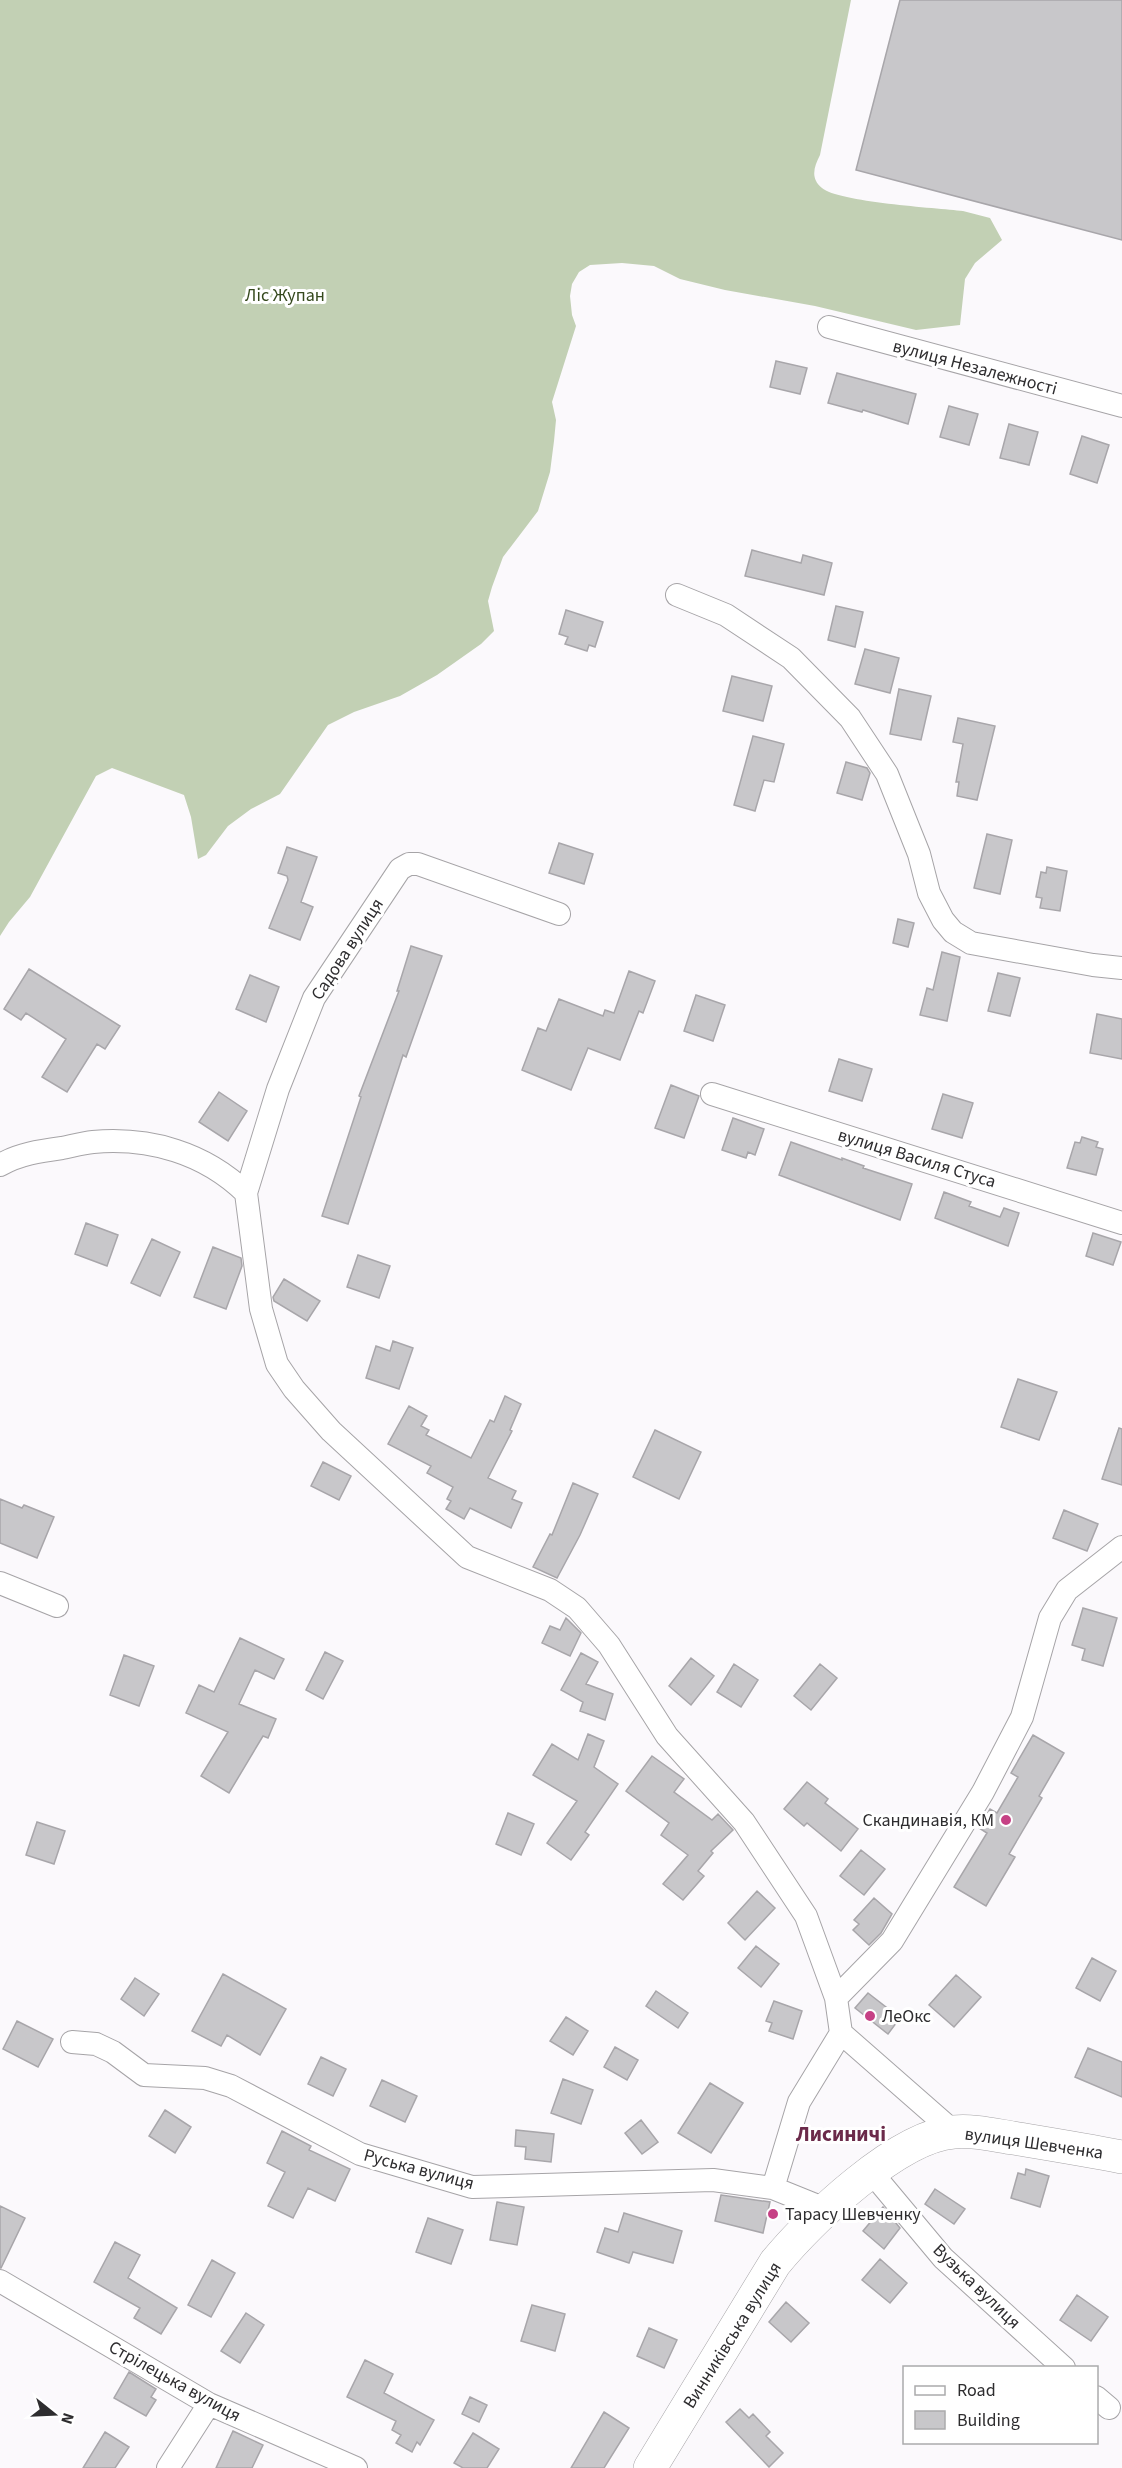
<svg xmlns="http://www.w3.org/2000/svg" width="1122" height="2468" font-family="'Source Sans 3',sans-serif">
	<rect width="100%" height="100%" fill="#fbf9fc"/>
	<path fill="#c2d0b4" d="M0 0H851L820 155C814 167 810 178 822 188 838 202 936 208 963 211 972 213 981 216 990 218L1002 240 975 263 965 279 960 325 916 330 815 306 725 290 680 279 654 266 622 263 590 265 579 272 572 284 570 296 572 315 576 326 552 402 556 420 554 441 550 472 538 511 503 557 492 587 488 601 494 631 481 644 437 675 400 696 354 712 328 725 280 794 251 809 228 826 206 855 198 859 191 817 184 795 112 768 96 776 30 897 9 922 0 936Z"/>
	<path fill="#c8c7ca" stroke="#a8a6aa" stroke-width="1.5" d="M900 0H1122V240L856 170Z
		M776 361 807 368 800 394 770 387Z
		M837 373 916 394 908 424 863 410 862 412 828 403Z
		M949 406 978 414 969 445 940 437Z
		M1009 424 1038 432 1029 465 1000 458Z
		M1082 436 1109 445 1097 483 1070 474Z
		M752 550 801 563 803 555 832 563 824 595 745 576Z
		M836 606 863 612 855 647 828 640Z
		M566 610 603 622 595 647 589 645 587 651 565 644 568 637 559 634Z
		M865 649 899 658 890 693 855 684Z
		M732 676 772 686 763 721 723 711Z
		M899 689 931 696 921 740 890 734Z
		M958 718 995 726 977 800 957 796 959 782H956L963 744 953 742Z
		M753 736 784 744 774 782 764 780 755 811 734 805Z
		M846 762 867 768 870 773 862 800 837 793Z
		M987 834 1012 840 1000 894 974 888Z
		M559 843 593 854 584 884 549 873Z
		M287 847 317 857 301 902 313 907 300 940 269 928 288 880 287 876 278 873Z
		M1047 867 1067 871 1060 911 1040 908 1042 898 1036 897 1041 872 1046 873Z
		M898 919 914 923 908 947 893 943Z
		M411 946 442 956 406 1057 403 1055 348 1224 322 1216 361 1097 359 1096 399 991H397Z
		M942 952 960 957 947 1021 920 1015 927 988 933 990Z
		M29 969 120 1026 105 1049 97 1044 67 1092 42 1077 66 1039 26 1013 21 1020 4 1009Z
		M629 971 655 981 643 1013 639 1011 620 1060 588 1048 571 1090 522 1070 538 1028 546 1031 559 999 603 1016 605 1010 614 1013Z
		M998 973 1020 978 1010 1016 988 1011Z
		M250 975 279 987 266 1022 236 1009Z
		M696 995 725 1005 713 1041 684 1031Z
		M1097 1014 1122 1019V1059L1090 1053Z
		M839 1059 872 1069 862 1101 829 1091Z
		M671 1085 699 1096 684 1138 655 1128Z
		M219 1092 247 1111 228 1141 199 1122Z
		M943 1094 973 1103 962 1138 932 1129Z
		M733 1118 764 1129 755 1155 748 1152 746 1158 722 1150Z
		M1082 1137 1098 1142 1096 1147 1103 1149 1096 1175 1067 1168 1075 1142 1080 1143Z
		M791 1142 842 1160V1158L864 1166 863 1168 912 1184 900 1220 779 1175Z
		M944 1192 971 1202 969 1206 1000 1217 1004 1208 1019 1213 1008 1246 935 1218Z
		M86 1223 118 1235 107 1266 75 1254Z
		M1093 1233 1121 1242 1113 1265 1086 1256Z
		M152 1239 180 1252 160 1296 131 1283Z
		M213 1247 241 1258 242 1266 226 1309 194 1297Z
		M358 1255 390 1266 379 1298 347 1287Z
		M284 1279 320 1301 307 1321 274 1301 273 1297Z
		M393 1341 413 1348 399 1389 366 1378 376 1346 390 1351Z
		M1018 1379 1057 1392 1039 1440 1001 1427Z
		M505 1396 521 1404 510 1430 512 1431 488 1478 516 1491 512 1499 522 1503 511 1528 470 1508 464 1519 446 1509 451 1501 447 1499 453 1487 427 1473 431 1466 388 1444 409 1406 427 1416 421 1426 429 1430 426 1435 471 1458 490 1420 494 1422Z
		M1119 1428 1122 1429V1485L1102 1479Z
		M655 1430 701 1452 679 1499 633 1477Z
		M323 1462 351 1476 339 1500 311 1486Z
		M573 1483 598 1494 580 1535 557 1578 533 1567 550 1534 552 1535Z
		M0 1499 22 1508 24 1505 54 1517 37 1558 0 1543Z
		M1064 1510 1098 1524 1087 1551 1053 1538Z
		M1083 1608 1117 1618 1103 1666 1082 1660 1085 1649 1072 1645Z
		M566 1618 581 1633 570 1656 542 1643 550 1626 560 1630Z
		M240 1638 284 1659 274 1679 255 1670 239 1704 276 1719 268 1738 263 1736 229 1793 201 1776 228 1732 186 1713 199 1685 214 1692Z
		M325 1652 343 1661 323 1699 306 1690Z
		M581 1653 598 1662 586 1684 613 1694 605 1720 580 1711 583 1702 561 1690Z
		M124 1655 154 1666 139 1706 110 1695Z
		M691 1658 714 1676 691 1705 669 1686Z
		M734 1664 758 1680 741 1707 717 1692Z
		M820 1664 837 1678 811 1710 794 1696Z
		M588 1734 604 1741 594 1767 618 1784 585 1832 589 1835 571 1860 547 1843 577 1801 533 1775 552 1744 578 1760Z
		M1033 1735 1064 1753 1039 1796 1042 1798 1009 1854 1015 1857 986 1906 954 1887 987 1833 979 1828 990 1809 997 1813 1018 1777 1011 1773Z
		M652 1756 684 1779 674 1792 712 1820 718 1814 733 1830 711 1851 713 1853 698 1871 704 1876 683 1900 663 1884 688 1855 661 1835 669 1823 626 1791Z
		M807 1782 828 1799 825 1803 858 1829 841 1851 807 1823 804 1826 784 1809Z
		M508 1813 534 1824 521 1855 496 1844Z
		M37 1822 65 1831 54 1864 26 1855Z
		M861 1850 885 1869 864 1895 840 1876Z
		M757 1891 775 1908 745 1940 728 1923Z
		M874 1898 892 1914 881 1933 869 1945 853 1930 859 1924 854 1920Z
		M756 1946 779 1964 761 1987 738 1968Z
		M1092 1958 1116 1971 1100 2001 1076 1988Z
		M223 1974 286 2009 260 2055 227 2035 221 2046 192 2031Z
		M956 1975 981 1997 954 2027 929 2005Z
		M135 1978 159 1994 144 2016 121 1999Z
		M656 1991 688 2013 678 2028 646 2006Z
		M868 1993 900 2018 888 2034 855 2008Z
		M774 2001 802 2011 793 2039 769 2031 772 2023 766 2021Z
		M566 2017 588 2031 573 2055 550 2041Z
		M17 2021 53 2039 38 2067 3 2049Z
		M615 2047 638 2060 627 2080 604 2067Z
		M1088 2048 1122 2062V2097L1075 2077Z
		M321 2057 346 2069 333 2096 308 2084Z
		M563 2079 593 2090 581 2124 551 2113Z
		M382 2080 417 2096 405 2122 370 2106Z
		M710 2083 743 2103 711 2153 678 2133Z
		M165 2110 191 2127 175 2153 149 2136Z
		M641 2120 658 2142 642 2154 625 2133Z
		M516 2130 554 2134 551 2162 525 2159 526 2147 515 2146Z
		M282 2131 311 2146 309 2150 350 2169 335 2201 308 2188 293 2218 268 2206 285 2172 267 2163Z
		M1026 2169 1049 2176 1040 2207 1011 2198 1018 2173 1025 2175Z
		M935 2189 965 2209 954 2224 925 2204Z
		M721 2195 770 2202 763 2233 715 2221Z
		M497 2202 524 2207 517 2245 490 2240Z
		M0 2206 25 2218 1 2268H0Z
		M883 2207 900 2228 884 2249 863 2231Z
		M624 2213 682 2231 673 2263 633 2252 629 2263 597 2252 605 2228 618 2232Z
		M428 2218 463 2230 451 2264 416 2252Z
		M115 2242 140 2255 128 2278 177 2308 161 2334 134 2318 140 2308 94 2282Z
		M880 2259 907 2283 890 2303 862 2280Z
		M212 2260 235 2273 211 2317 188 2305Z
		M1077 2295 1108 2317 1091 2341 1060 2320Z
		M786 2302 809 2323 791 2342 769 2322Z
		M532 2305 565 2314 555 2351 521 2341Z
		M246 2313 264 2325 240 2363 221 2351Z
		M649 2328 677 2340 664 2368 637 2356Z
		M365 2360 393 2374 384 2393 434 2420 420 2445 417 2442 412 2452 396 2443 401 2435 392 2430 396 2421 347 2397Z
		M129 2372 156 2389 151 2397 156 2400 146 2416 114 2398Z
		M470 2397 487 2405 479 2422 462 2414Z
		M740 2409 749 2418 753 2414 770 2432 766 2436 783 2453 769 2467 726 2422Z
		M604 2412 629 2428 604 2468H571Z
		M233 2431 263 2445 252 2468H216Z
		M105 2432 129 2447 115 2468H83Z
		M473 2433 499 2449 487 2468H463L454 2463Z"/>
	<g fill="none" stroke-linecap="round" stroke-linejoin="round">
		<defs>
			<path id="minor" d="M829 327 1122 406
				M677 595 726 615 791 658 850 718 887 774 919 854 929 893 943 920 953 932 971 943 1093 965 1122 968
				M559 914 418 864H409L400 869 314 998 278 1089 246 1193 261 1309 277 1364 294 1389 331 1431 467 1557 550 1590 577 1608 609 1645 667 1736 744 1822 806 1916 836 1998 841 2033
				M712 1094 1122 1223
				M0 1165C19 1154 40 1151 62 1148 72 1146 83 1143 93 1142 150 1137 205 1153 246 1193
				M0 1583 57 1606
				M836 1998 892 1941 983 1792 1022 1717 1050 1618 1067 1590 1122 1547
				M72 2042 96 2044 113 2052 144 2075 205 2078 231 2086 360 2154 472 2187 713 2180 773 2188 825 2209
				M872 2173 943 2258 1064 2368
				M773 2188 799 2102 841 2033 954 2132
				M0 2281 209 2404 356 2468
				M1096 2397 1109 2408
				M168 2468 209 2404"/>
			<path id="secondary" d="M650 2468 775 2263C810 2220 898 2136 954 2132 972 2130 994 2135 1013 2138 1049 2144 1086 2150 1122 2157"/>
		</defs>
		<use href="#minor" stroke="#a6a4a7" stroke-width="24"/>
		<use href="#secondary" stroke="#a6a4a7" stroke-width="34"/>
		<use href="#minor" stroke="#fff" stroke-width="22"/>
		<use href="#secondary" stroke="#fff" stroke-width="33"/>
	</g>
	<g fill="#c64185" stroke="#fff" stroke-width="2">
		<circle cx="1006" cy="1820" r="6"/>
		<circle cx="870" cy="2016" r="6"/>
		<circle cx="773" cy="2214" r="6"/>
	</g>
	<g text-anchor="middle" stroke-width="6" stroke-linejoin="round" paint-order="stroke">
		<g font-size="18" fill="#35491d" stroke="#fff">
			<text x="285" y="301">Ліс Жупан</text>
		</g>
		<g font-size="18" fill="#2e2d2f" stroke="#fff">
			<text transform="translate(975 367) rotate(15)" y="6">вулиця Незалежності</text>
			<text transform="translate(347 949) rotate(-57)" y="6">Садова вулиця</text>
			<text transform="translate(917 1158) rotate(17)" y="6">вулиця Василя Стуса</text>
			<text transform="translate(1034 2143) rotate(8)" y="6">вулиця Шевченка</text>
			<text transform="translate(419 2169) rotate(15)" y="6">Руська вулиця</text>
			<text transform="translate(977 2286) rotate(44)" y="6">Вузька вулиця</text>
			<text transform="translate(732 2335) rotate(-58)" y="6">Винниківська вулиця</text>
			<text transform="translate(175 2381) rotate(29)" y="6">Стрілецька вулиця</text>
		</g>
		<g font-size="18" fill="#2e2d2f" stroke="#fff" text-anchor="start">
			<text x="994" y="1826" text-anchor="end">Скандинавія, КМ</text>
			<text x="882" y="2022">ЛеОкс</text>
			<text x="785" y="2220">Тарасу Шевченку</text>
		</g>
		<g font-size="21" font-weight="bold" fill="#6b2a4a" stroke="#fff">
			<text x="841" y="2141">Лисиничі</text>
		</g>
	</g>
	<rect x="903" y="2366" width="195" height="78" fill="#ffffff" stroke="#ababac" stroke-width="1.5"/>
	<rect x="915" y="2386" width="30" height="9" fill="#ffffff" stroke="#ababac" stroke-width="1.5"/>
	<text x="957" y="2396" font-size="18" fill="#2e2d2f">Road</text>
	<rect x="915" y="2411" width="30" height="18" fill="#c8c7ca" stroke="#ababac" stroke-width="1.5"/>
	<text x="957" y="2426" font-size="18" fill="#2e2d2f">Building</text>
	<g transform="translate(54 2414) rotate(108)" stroke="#ffffff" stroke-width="4.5" paint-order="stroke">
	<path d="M0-4.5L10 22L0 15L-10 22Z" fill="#2e2d2f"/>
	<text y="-9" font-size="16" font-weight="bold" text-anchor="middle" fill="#2e2d2f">N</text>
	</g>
</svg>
